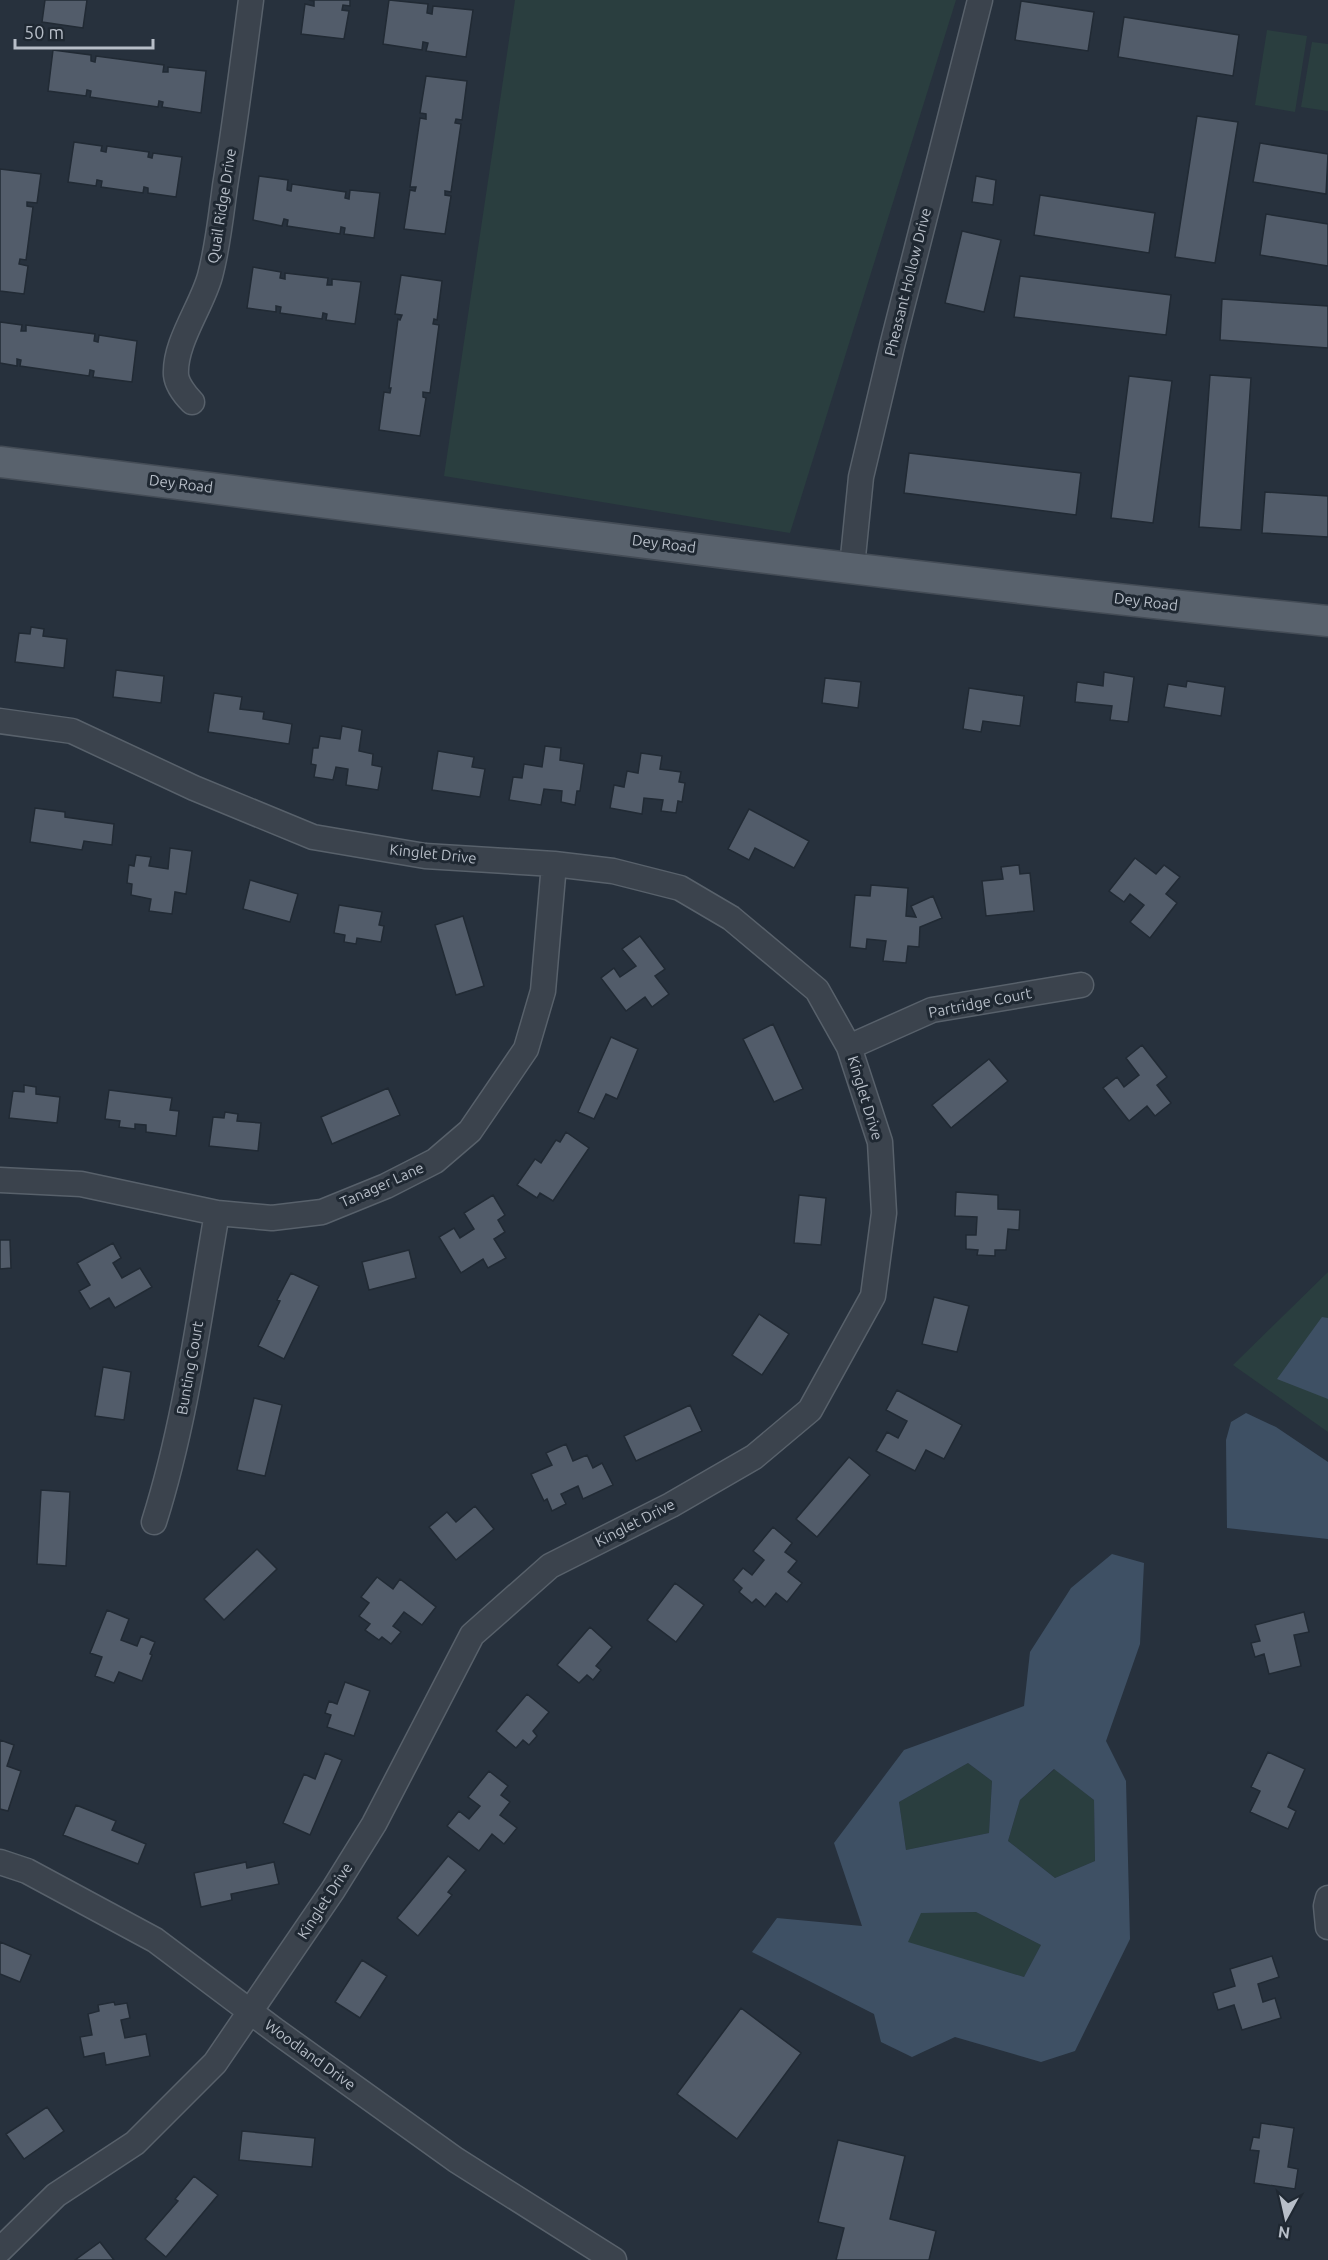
<svg xmlns="http://www.w3.org/2000/svg" width="1328" height="2260" font-family="Ubuntu,sans-serif">
	<rect width="100%" height="100%" fill="#27313d"/>
	<path fill="#2a3e3f" d="M515 0H956L790 533 444 476Z
		M1267 30 1307 36 1295 112 1255 105Z
		M1312 42 1328 44V111L1301 107Z
		M1328 1272V1432L1233 1365Z
		M968 1763 992 1781 989 1833 906 1850 899 1802Z
		M1055 1769 1094 1800 1095 1861 1055 1878 1008 1841 1020 1800Z
		M976 1912 1041 1945 1024 1977 907 1943 920 1913Z"/>
	<path fill="#3e5064" fill-rule="evenodd" d="M1322 1317 1328 1318V1399L1277 1379Z
		M1246 1413 1276 1427 1328 1462V1539L1227 1528 1226 1440 1231 1422Z
		M1112 1554 1144 1563 1140 1644 1106 1741 1126 1781 1130 1939 1075 2051 1041 2062 955 2037 912 2057 881 2042 874 2014 752 1952 777 1918 862 1926 834 1843 904 1750 1024 1706 1030 1652 1071 1588ZM968 1763 992 1781 989 1833 906 1850 899 1802ZM1054 1769 1094 1800 1095 1861 1055 1878 1008 1841 1020 1800ZM976 1912 1041 1945 1024 1977 908 1942 921 1913Z"/>
	<path fill="#525c6a" stroke="#212a34" stroke-width="1.5" d="M45 0H87L83 28 42 22Z
		M350 0V6L343 5 342 10 349 11 344 39 301 34 305 4 314 6V1L309 0Z
		M389 0 428 4 427 13 432 14 433 6 473 10 466 57 426 51 428 43 423 42 422 50 383 44Z
		M1021 1 1094 12 1088 51 1015 40Z
		M1124 17 1239 35 1233 76 1118 57Z
		M53 50 91 55V61L95 62 96 56 164 65 163 72H168V67L206 71 201 113 162 107 163 102 159 101 158 107 90 97 91 91 87 90 86 96 48 91Z
		M426 76 467 81 462 120 456 119 455 123 461 124 451 192 445 191V195L451 196 445 234 404 229 410 190 415 191 416 187H410L420 118 426 119V114L420 113Z
		M1197 116 1238 122 1215 263 1175 257Z
		M74 142 102 146 101 151 106 152 107 146 149 152 148 157 152 158 153 153 182 157 176 197 148 193V188L144 187 143 193 101 187 102 181 97 180 96 186 68 182Z
		M1260 143 1328 154 1326 194 1253 182Z
		M0 169 41 174 37 203 27 202V206L33 207 26 260 20 259 19 264 28 266 24 294 0 291Z
		M259 176 288 180 287 190 291 191 292 184 346 192 345 198 349 199 350 190 380 193 374 238 344 234 345 228 341 227 340 234 287 226 288 220 284 219 282 226 253 220Z
		M976 176 996 180 993 205 972 202Z
		M1040 195 1155 213 1149 253 1034 235Z
		M1266 214 1328 224V266L1260 255Z
		M962 231 1001 240 984 312 945 303Z
		M253 267 281 272 280 278 285 279V273L328 278 327 285H332V279L361 282 355 324 326 320 327 314 323 313 322 319 280 313 281 307 276 306V312L247 308Z
		M401 275 442 281 437 320 434 319 433 324 439 325 430 393 423 392V397L426 398 420 436 379 430 384 392 390 393 391 388H389L398 319 400 320 402 315 395 314Z
		M1020 276 1171 295 1166 335 1014 317Z
		M1222 299 1328 306V348L1220 340Z
		M0 322 22 325 21 331H26V325L95 334 94 341 98 342 99 335 137 341 132 382 93 377 94 371 90 370 89 376 20 366 21 360 17 359V366L0 363Z
		M1210 375 1251 378 1241 530 1199 527Z
		M1129 376 1172 381 1153 523 1111 518Z
		M909 453 1081 473 1076 515 904 493Z
		M1265 492 1328 496V537L1262 533Z
		M31 627 44 629 43 636 67 639 64 668 15 662 19 633 30 634Z
		M116 670 164 676 161 703 113 697Z
		M1104 672 1134 677 1128 722 1110 720 1112 706 1075 702 1077 682 1103 686Z
		M825 678 861 682 858 708 822 703Z
		M1187 681 1225 687 1221 716 1164 707 1168 684 1186 687Z
		M969 688 1024 696 1020 726 983 721 981 732 963 729Z
		M214 693 242 697 240 709 264 712 263 719 292 724 289 744 208 732Z
		M342 726 362 730 359 751 373 754 372 765 382 767 378 790 346 785 348 769 336 767 333 780 314 777 316 765 311 764 313 748H318L320 736 340 739Z
		M545 746 561 748 560 760 584 764 580 791H577L575 805 561 802 562 791 544 789 541 805 509 800 513 777 522 778 524 764 542 767Z
		M438 751 474 757 472 767 485 769 480 797 432 790Z
		M641 753 662 756 660 769 681 772 679 782 685 783 682 802 678 801 676 813 661 811 663 800 644 798 642 814 610 808 614 785 624 787 627 771 638 773Z
		M35 808 65 812V817L114 824 112 845 84 841 82 850 30 842Z
		M749 809 809 841 794 868 755 848 749 860 728 849Z
		M170 848 192 851 186 894 175 892 172 914 149 911 151 899 131 895 132 884 127 883 129 865 134 866 136 855 151 857 149 866 168 869Z
		M1135 858 1156 874 1164 865 1180 877 1166 894 1177 903 1150 938 1130 922 1144 905 1130 894 1124 902 1109 891Z
		M1019 865 1020 874 1030 873 1034 911 986 916 982 881 1003 879 1001 867Z
		M250 880 298 894 290 922 243 909Z
		M871 885 908 888 906 916 916 917 911 906 933 896 942 918 920 927 919 947 908 946 906 963 883 961 886 941 867 939 866 949 850 947 855 895 870 896Z
		M339 905 382 912 379 925 384 926 381 942 357 938 356 944 344 942 345 935 334 933Z
		M463 916 484 986 456 995 435 925Z
		M640 936 665 969 655 976 669 994 652 1007 645 997 626 1011 601 978 614 968 620 977 636 966 622 949Z
		M773 1024 803 1089 774 1102 743 1039Z
		M611 1037 638 1049 617 1099 606 1094 594 1119 578 1112Z
		M1142 1045 1167 1077 1157 1085 1171 1103 1155 1116 1147 1106 1129 1121 1103 1088 1117 1077 1124 1087 1139 1075 1126 1058Z
		M989 1059 1008 1081 951 1128 932 1105Z
		M24 1085 36 1087V1094L60 1097 57 1123 9 1118 13 1091 24 1092Z
		M388 1088 400 1115 332 1144 321 1117Z
		M109 1090 172 1098 170 1110 179 1111 176 1136 146 1132V1125L135 1124V1129L119 1127 120 1121 105 1119Z
		M225 1112 238 1114 237 1121 261 1123 258 1151 209 1146 213 1117 224 1118Z
		M566 1132 589 1148 553 1201 540 1193 537 1198 517 1185 535 1159 541 1163 556 1140 560 1142Z
		M956 1192 998 1195V1209L1020 1210 1019 1230 1008 1229 1006 1250H995V1256L977 1255 978 1250 966 1249V1235H976L977 1217 955 1216Z
		M493 1195 505 1215 498 1220 505 1232 494 1239 506 1258 488 1268 483 1259 461 1273 439 1237 454 1228 460 1238 474 1229 464 1213Z
		M799 1195 826 1198 821 1245 794 1243Z
		M0 1240H10L11 1268 0 1269Z
		M113 1243 121 1258 113 1263 122 1278 140 1268 152 1287 115 1308 109 1298 90 1309 79 1291 90 1285 77 1263Z
		M409 1250 416 1278 369 1290 362 1262Z
		M291 1273 319 1286 284 1359 258 1346 280 1301 277 1300Z
		M934 1297 969 1306 957 1352 922 1344Z
		M759 1314 789 1334 762 1375 732 1355Z
		M103 1367 131 1372 124 1420 95 1416Z
		M897 1390 962 1425 944 1459 926 1450 915 1471 876 1451 887 1432 898 1438 907 1421 886 1410Z
		M254 1398 282 1405 265 1476 237 1470Z
		M690 1405 702 1431 636 1461 624 1436Z
		M566 1444 573 1461 587 1455 593 1468 602 1463 613 1485 583 1499 578 1486 561 1494 566 1504 552 1511 547 1499 544 1501 531 1474 552 1465 546 1453Z
		M849 1457 870 1475 817 1537 796 1519Z
		M41 1490 70 1492 66 1566 37 1564Z
		M475 1506 494 1529 456 1560 429 1527 447 1512 456 1522Z
		M773 1527 792 1543 785 1552 797 1561 788 1572 802 1583 787 1602 776 1593 765 1607 756 1599 752 1603 739 1592 742 1588 733 1580 743 1568 752 1575 764 1560 753 1551Z
		M257 1549 277 1569 224 1620 204 1599Z
		M377 1577 393 1589 400 1579 436 1607 422 1625 404 1612 393 1626 401 1632 391 1644 382 1637 379 1640 365 1630 370 1624 359 1616 369 1603 361 1597Z
		M675 1583 704 1605 676 1642 647 1620Z
		M107 1610 129 1619 121 1640 137 1646 141 1636 155 1642 150 1654 152 1655 142 1681 119 1672 114 1683 95 1676 102 1657 90 1653Z
		M1304 1612 1309 1632 1294 1635 1301 1666 1269 1674 1264 1654 1255 1657 1251 1643 1260 1641 1255 1625Z
		M590 1627 612 1647 596 1666 601 1670 593 1680 587 1675 579 1683 557 1665Z
		M345 1682 370 1691 354 1736 327 1727 331 1715 325 1713 329 1701 337 1704Z
		M527 1694 549 1712 533 1731 537 1736 529 1745 523 1740 516 1748 496 1731Z
		M0 1740 14 1745 7 1766 21 1771 8 1811 0 1809Z
		M1268 1752 1305 1769 1288 1807 1296 1811 1288 1829 1250 1812 1260 1791 1251 1787Z
		M325 1753 342 1760 310 1835 283 1823 304 1774 315 1779Z
		M489 1771 508 1786 501 1795 510 1802 500 1815 517 1828 504 1844 492 1834 479 1851 447 1826 459 1811 469 1819 480 1806 468 1797Z
		M76 1805 116 1821 112 1830 146 1844 138 1864 63 1835Z
		M448 1856 466 1870 448 1892 452 1895 418 1936 397 1918Z
		M246 1862 247 1868 274 1862 279 1884 231 1894 232 1900 201 1907 194 1873Z
		M0 1942 31 1955 20 1982 0 1974Z
		M1272 1956 1279 1977 1258 1984 1263 2002 1275 1998 1281 2018 1242 2030 1234 2005 1218 2010 1213 1993 1235 1986 1230 1969Z
		M362 1960 387 1976 360 2018 335 2002Z
		M114 2002 115 2005 127 2003 130 2018 121 2020 125 2038 146 2034 150 2056 106 2065 104 2053 84 2057 80 2037 92 2035 88 2014 99 2011 98 2005Z
		M741 2008 801 2053 737 2139 677 2094Z
		M47 2107 64 2131 24 2159 6 2134Z
		M1261 2123 1294 2128 1288 2167 1298 2169 1295 2189 1254 2183 1259 2151 1250 2150 1253 2137 1259 2138Z
		M242 2131 315 2138 312 2167 239 2160Z
		M838 2140 905 2156 890 2219 936 2231 929 2260H836L844 2228 818 2222Z
		M194 2176 218 2195 166 2257 145 2239 178 2201 175 2199Z
		M100 2242 114 2260H75Z"/>
	<g fill="none" stroke-linecap="round" stroke-linejoin="round">
		<defs>
			<path id="minor" d="M192 402C185 395 177 384 176 375 174 343 202 306 210 276 218 246 221 215 225 186 235 124 243 62 251 0
				M852 567 861 477 893 342 980 0
				M0 721 72 731 194 788 313 837 425 856 554 864 613 871 680 888 731 918 817 990 849 1047 880 1142 884 1213 873 1296 810 1410 754 1457 671 1505 550 1566 472 1635 374 1824 333 1890 215 2063 135 2143 56 2195 0 2250
				M849 1047 932 1010 1081 985
				M0 1180 81 1184 217 1213 272 1218 322 1212 386 1186 435 1161 470 1131 526 1049 543 991 554 864
				M154 1522C186 1421 199 1316 217 1213
				M0 1862 27 1871 155 1940 276 2031 456 2160 614 2260
				M1328 1898 1326 1906 1328 1927"/>
			<path id="major" d="M0 462C442 516 884 577 1328 621"/>
		</defs>
		<use href="#minor" stroke="#58616b" stroke-width="27"/>
		<use href="#major" stroke="#444c56" stroke-width="33"/>
		<use href="#minor" stroke="#3b434d" stroke-width="24"/>
		<use href="#major" stroke="#59626d" stroke-width="30"/>
	</g>
	<g text-anchor="middle" stroke-width="6" stroke-linejoin="round" paint-order="stroke">
		<g font-size="15" fill="#b7bec8" stroke="#1f2832">
			<text transform="translate(222 206) rotate(-81)" y="5">Quail Ridge Drive</text>
			<text transform="translate(908 282) rotate(-76)" y="5">Pheasant Hollow Drive</text>
			<text transform="translate(181 484) rotate(7)" y="5">Dey Road</text>
			<text transform="translate(664 544) rotate(7)" y="5">Dey Road</text>
			<text transform="translate(1146 602) rotate(7)" y="5">Dey Road</text>
			<text transform="translate(433 854) rotate(6)" y="5">Kinglet Drive</text>
			<text transform="translate(980 1003) rotate(-11)" y="5">Partridge Court</text>
			<text transform="translate(865 1098) rotate(73)" y="5">Kinglet Drive</text>
			<text transform="translate(382 1185) rotate(-24)" y="5">Tanager Lane</text>
			<text transform="translate(190 1368) rotate(-80)" y="5">Bunting Court</text>
			<text transform="translate(635 1523) rotate(-27)" y="5">Kinglet Drive</text>
			<text transform="translate(325 1901) rotate(-57)" y="5">Kinglet Drive</text>
			<text transform="translate(310 2055) rotate(36)" y="5">Woodland Drive</text>
		</g>
	</g>
	<g transform="translate(1286 2218) rotate(188)" stroke="#1f2832" stroke-width="4.5" paint-order="stroke">
	<path d="M0-4.5L10 22L0 15L-10 22Z" fill="#b7bec8"/>
	<text y="-9" font-size="16" font-weight="bold" text-anchor="middle" fill="#b7bec8">N</text>
	</g>
	<path d="M15 39v9h138v-9" fill="none" stroke="#b7bec8" stroke-width="3"/>
	<text x="24" y="39" font-size="18" fill="#b7bec8" stroke="#1f2832" stroke-width="4.5" paint-order="stroke">50 m</text>
</svg>
